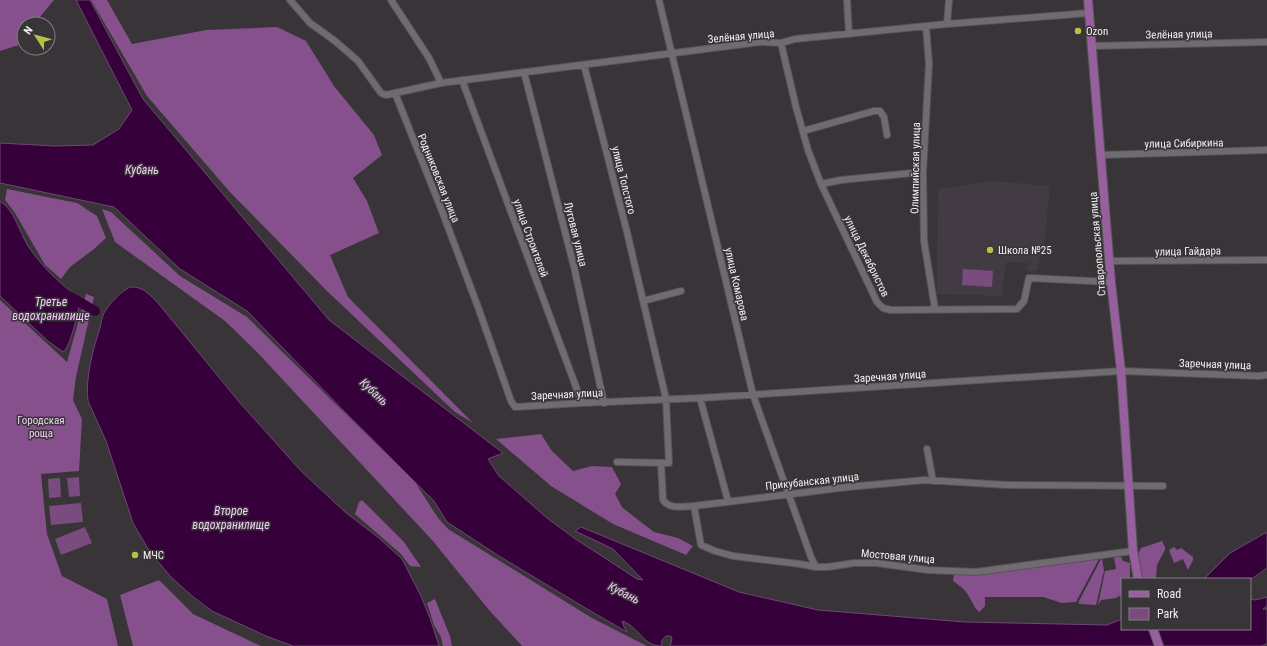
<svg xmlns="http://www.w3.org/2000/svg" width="1267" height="646" font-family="'Roboto Condensed',sans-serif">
	<rect width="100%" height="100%" fill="#383438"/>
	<path fill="#433b44" d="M993 181 1050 186 1045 238 1037 271H1027L1028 263 1006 262 1002 296 937 294 938 189Z"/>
	<path fill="#7a4b7e" d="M963 269 993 271 992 287 962 285Z
		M79 477 80 496 69 497 67 478Z
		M60 478 61 497 49 498 48 479Z
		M81 503 83 522 51 525 49 506Z
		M85 527 92 543 61 555 55 539Z"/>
	<path fill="#85508b" d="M0 0H54L40 17 38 24H24V46L19 45 0 51Z
		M91 0H107L132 44 206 30 277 27 306 41 334 86 374 135 382 155 353 178 367 201 379 233 330 255 348 297 473 423 455 412 327 291 229 191 147 96Z
		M7 189 77 203 97 216 106 238 94 249 70 267 61 279 45 265 15 213 5 200Z
		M102 209 111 212 180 276 247 317 415 482 438 518 448 529 592 618 647 646H522L489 610 432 540 256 351 225 321 115 242Z
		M86 294 94 297 76 377 73 400 82 419 79 471 41 474 47 534 62 576 107 599 118 646H0V300L67 362Z
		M541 434 552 451 573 471 592 466 612 467 621 484 615 494 622 507 633 516 654 532 678 538 693 546 686 555 613 524 551 486 496 439Z
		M362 500 404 542 421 567 410 566 401 554 355 514 359 502Z
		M1162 541 1165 547V550L1157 565 1156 579H1143C1140 570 1135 557 1141 548Z
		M1174 547 1177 550 1181 548 1193 557V560L1188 570 1183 559 1174 563 1169 550Z
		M1118 556 1121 557 1123 561 1130 563V579H1122V594L1116 598 1101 600 1098 605 1105 571 1116 569 1114 558Z
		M1102 558 1104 571 1096 605 1079 604V601L1101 559Z
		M1099 559 1076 602 1062 603 1043 597H985V606L979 612C973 606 972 601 968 595 965 589 958 585 953 581L954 573 975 575Z
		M159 580 193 614 261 646H133L120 595Z
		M435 599 450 636 452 646H443L441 637 434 625 427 603Z"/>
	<path fill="#36013b" stroke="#6e4872" d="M76 0H90L143 99 329 320 503 453 488 459 499 476 547 518 574 538 637 579 643 580 613 549 575 531 581 527 739 592 818 610 965 622 1107 625 1122 619V629H1250V599L1255 600 1267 597V606L1263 609H1267V644L1261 646H670L672 640 671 636H666C662 639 661 641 662 646 642 646 641 628 622 621L624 627 627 632 587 609 499 556 447 522 434 501 343 410 247 311 180 269 114 207 0 183V143L54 146 93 145 119 129 132 110Z
		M0 201C15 211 19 231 28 246 43 268 59 283 81 299 78 310 71 347 63 352L48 341 0 296Z
		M130 287C143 286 150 295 158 303L240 403 301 471 345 512 379 538 402 559 421 596 430 618 439 646H293L266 636 212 611 192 596 171 577 150 552 133 523 106 441 88 401C85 378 93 349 100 328 101 323 102 317 104 313 111 302 119 293 130 287Z
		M1267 532V568L1250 580V579H1204L1230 553Z"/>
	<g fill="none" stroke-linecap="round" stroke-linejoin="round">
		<path stroke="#36013b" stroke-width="10" d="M69 296 95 311"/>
		<defs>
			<path id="minor" d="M290 0 310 23 335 41 358 61 381 93 386 95 441 83 760 42 781 43 795 39 947 24 1089 13
				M391 0 429 58 441 83
				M659 0 753 395 811 557 816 567
				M847 0 849 34
				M947 24 949 0
				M926 27 929 64 923 172 924 241 935 309
				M781 43 796 107 808 150 821 184 877 302 883 308 891 310 1017 309 1024 301 1029 278 1111 282
				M1092 46 1267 42
				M584 65 627 232 666 399 669 463 617 462
				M524 72 574 267 604 403
				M462 80 582 403
				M395 93 442 211 478 307 511 401 515 407 582 403 700 398 1121 371 1259 376 1267 375
				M803 131 874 111H880L884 117 887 135
				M1101 155 1267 150
				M821 184 841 180 923 172
				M1110 261 1267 260
				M643 301 681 291
				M700 398 728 501
				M927 449 933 481
				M661 463 663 500C670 510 683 506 694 506L848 487 925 480 1007 485 1163 486
				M694 506 701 545 715 551 733 556 800 564 816 567H828L854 563H876L928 570 976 572 1133 551"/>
			<path id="major" d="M1088 0 1111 282 1121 371 1133 551 1138 579
				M1153 629 1159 646"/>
		</defs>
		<use href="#minor" stroke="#565356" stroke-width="8"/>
		<use href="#major" stroke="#565356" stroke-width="10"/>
		<use href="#minor" stroke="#706b70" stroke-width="6"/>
		<use href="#major" stroke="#985f9e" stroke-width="8"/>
	</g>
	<g fill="#b7c147" stroke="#383438" stroke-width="1.5">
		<circle cx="1078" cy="31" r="4"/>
		<circle cx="990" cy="250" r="4"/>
		<circle cx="135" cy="555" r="4"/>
	</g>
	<g text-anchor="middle" stroke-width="3" stroke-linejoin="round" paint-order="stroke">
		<g font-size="11" fill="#f1eff1" stroke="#383438" text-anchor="start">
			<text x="1086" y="35">Ozon</text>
			<text x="998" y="254">Школа №25</text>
			<text x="143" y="559">МЧС</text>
		</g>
		<g font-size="11" fill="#f1eff1" stroke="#383438">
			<text transform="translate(1179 34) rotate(-1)" y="4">Зелёная улица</text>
			<text transform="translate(741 36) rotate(-5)" y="4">Зелёная улица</text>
			<text transform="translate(1184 143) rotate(-1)" y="4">улица Сибиркина</text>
			<text transform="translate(915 168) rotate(-89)" y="4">Олимпийская улица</text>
			<text transform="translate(439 178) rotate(68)" y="4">Родниковская улица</text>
			<text transform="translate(624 180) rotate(76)" y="4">улица Толстого</text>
			<text transform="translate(576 234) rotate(76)" y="4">Луговая улица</text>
			<text transform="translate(531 238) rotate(70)" y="4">улица Строителей</text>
			<text transform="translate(1097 244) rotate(-95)" y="4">Ставропольская улица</text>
			<text transform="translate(1188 251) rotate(-1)" y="4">улица Гайдара</text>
			<text transform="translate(867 256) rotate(64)" y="4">улица Декабристов</text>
			<text transform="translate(737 284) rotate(77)" y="4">улица Комарова</text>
			<text transform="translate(1215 364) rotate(2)" y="4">Заречная улица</text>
			<text transform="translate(890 376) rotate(-4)" y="4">Заречная улица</text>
			<text transform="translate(567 394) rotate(-3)" y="4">Заречная улица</text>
			<text transform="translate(812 481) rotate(-6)" y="4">Прикубанская улица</text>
			<text transform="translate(898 556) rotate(5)" y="4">Мостовая улица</text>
		</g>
		<g font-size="11" fill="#f3d4f5" stroke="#383438">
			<text x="41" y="424">Городская<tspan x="41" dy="13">роща</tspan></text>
		</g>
		<g font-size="12" font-style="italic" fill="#f5c7f9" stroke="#383438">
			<text x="142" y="174">Кубань</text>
			<text x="51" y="306">Третье<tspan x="51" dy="14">водохранилище</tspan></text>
			<text transform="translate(374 392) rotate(43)" y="4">Кубань</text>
			<text x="231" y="515">Второе<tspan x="231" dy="14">водохранилище</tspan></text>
			<text transform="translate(624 593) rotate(27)" y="4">Кубань</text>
		</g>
	</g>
	<rect x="1121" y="578" width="130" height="52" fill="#383438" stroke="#827f82"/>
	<rect x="1129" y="591" width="20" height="6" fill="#985f9e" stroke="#827f82"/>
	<text x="1157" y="598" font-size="12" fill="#f1eff1">Road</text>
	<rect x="1129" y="608" width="20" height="12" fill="#7a4b7e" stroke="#827f82"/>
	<text x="1157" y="618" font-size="12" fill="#f1eff1">Park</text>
	<g transform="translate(36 36) rotate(306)"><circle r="19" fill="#383438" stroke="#827f82"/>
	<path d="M0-3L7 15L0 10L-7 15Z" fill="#b7c147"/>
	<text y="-6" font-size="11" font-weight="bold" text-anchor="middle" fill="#f1eff1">N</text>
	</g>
</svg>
